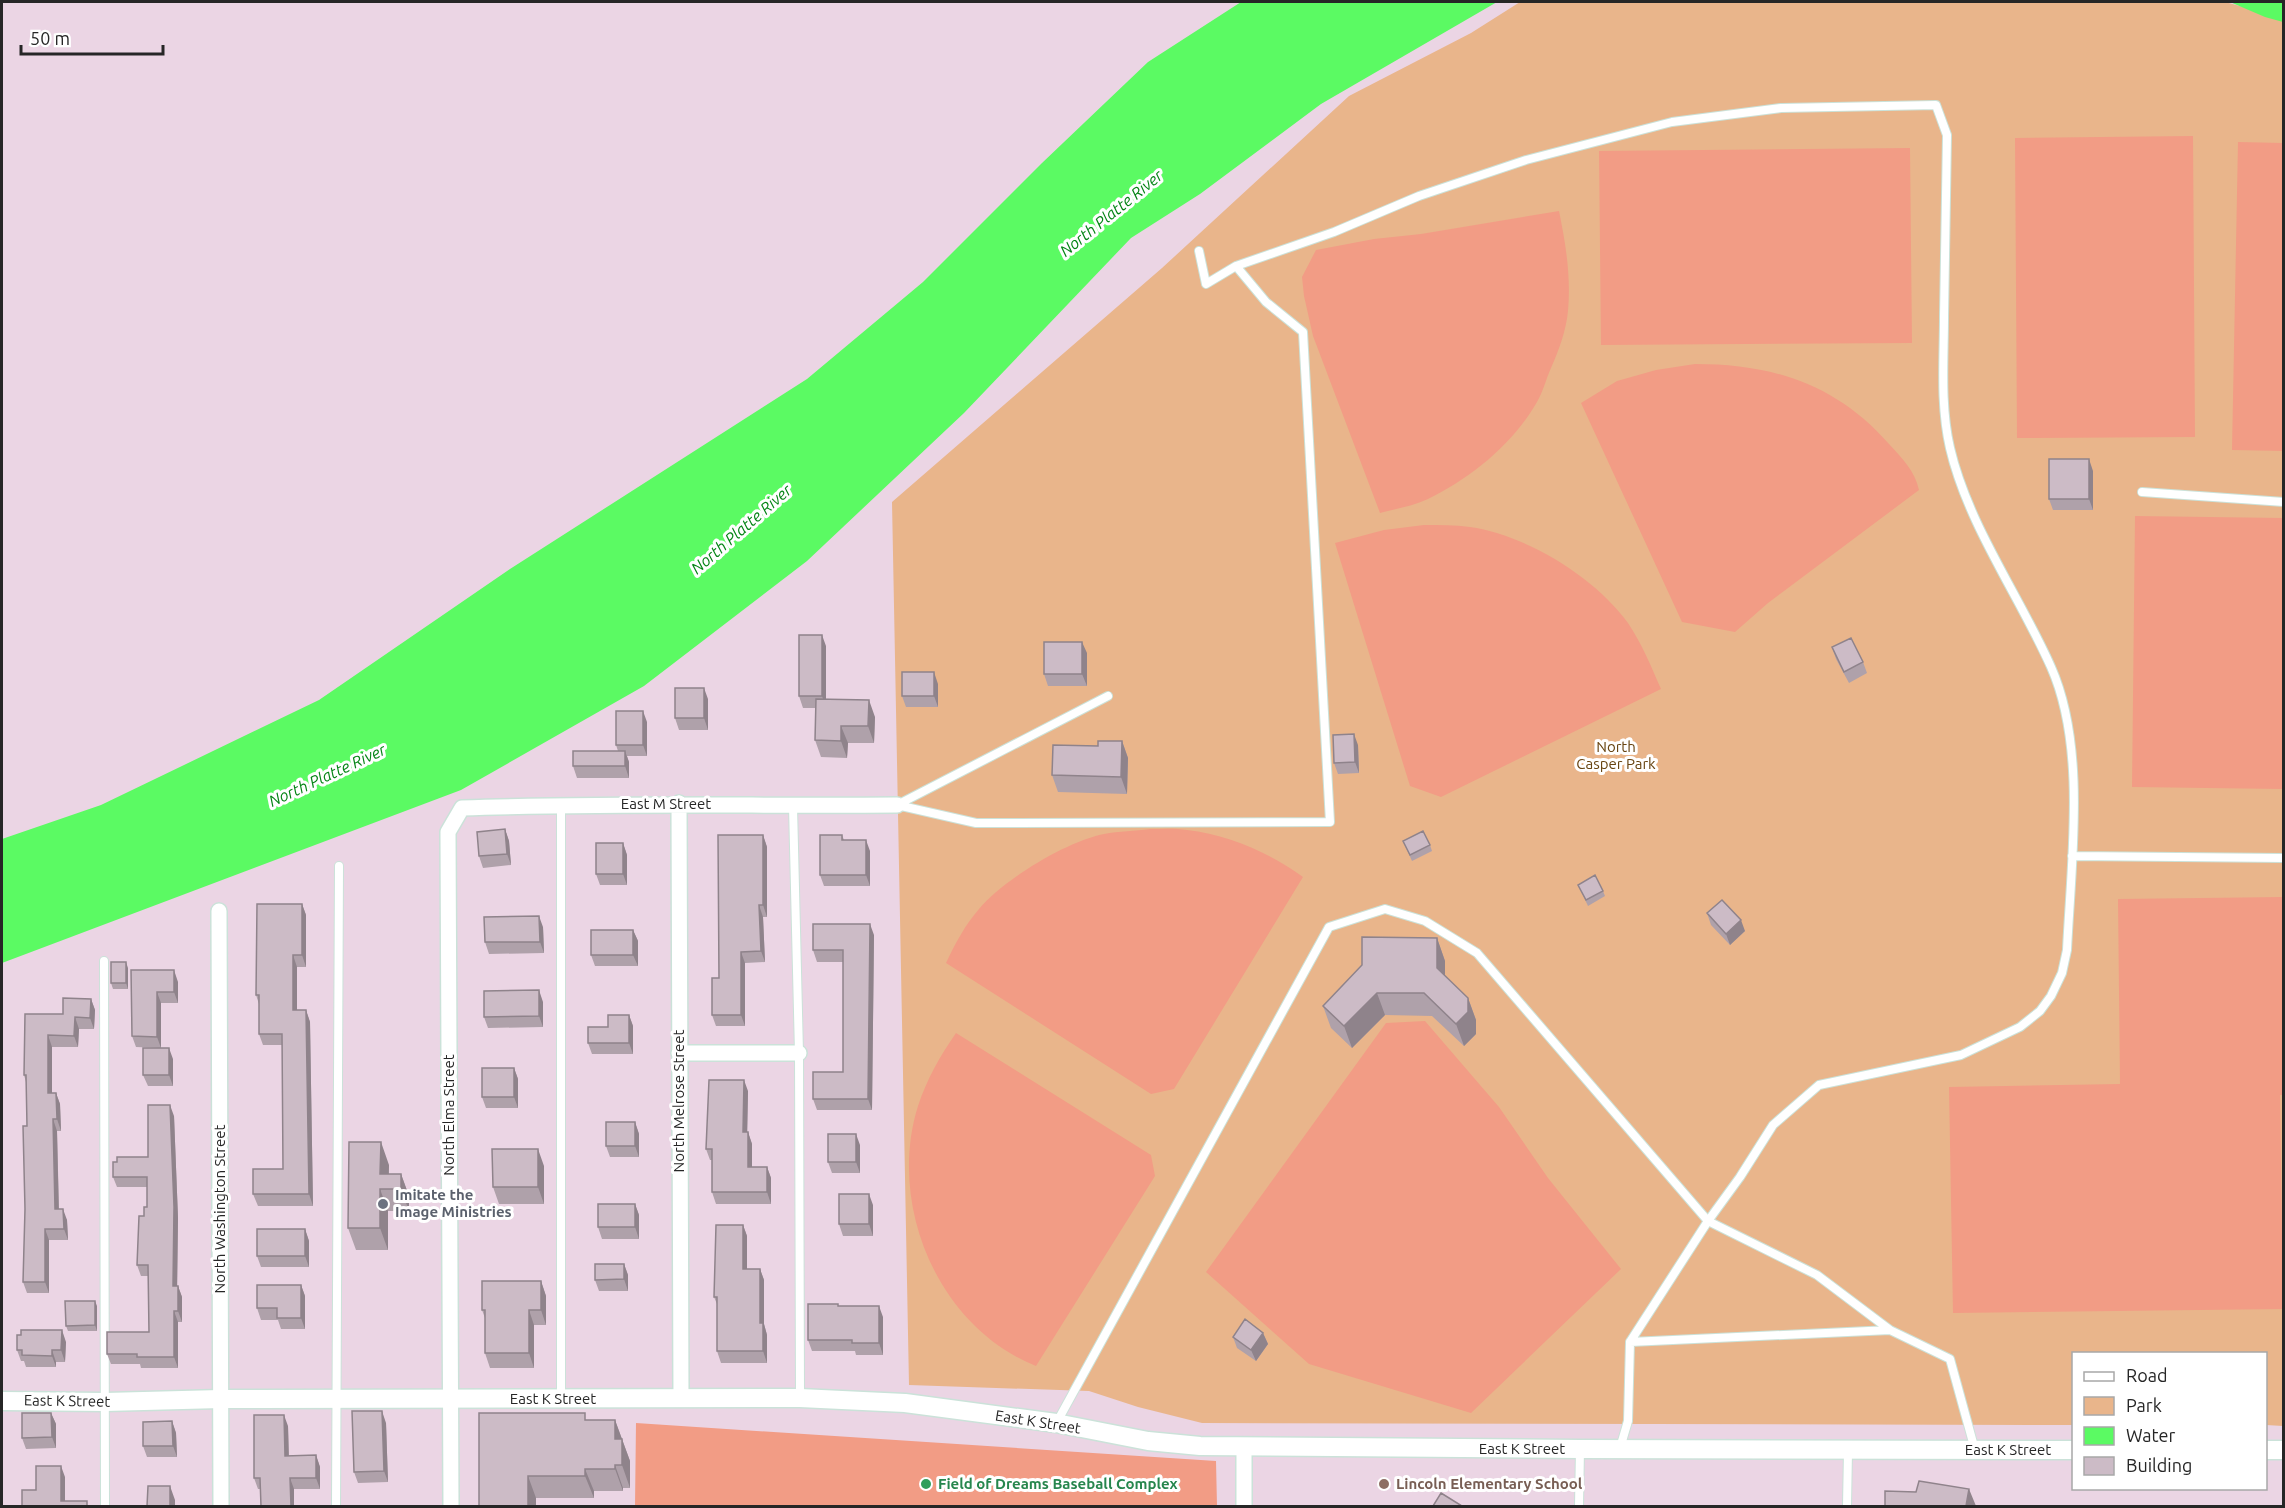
<svg xmlns="http://www.w3.org/2000/svg" width="2285" height="1508" font-family="Ubuntu,sans-serif">
	<rect width="100%" height="100%" fill="#ebd5e4"/>
	<path fill="#e9b58b" d="M1520 2H2225L2266 13 2283 21V1426L2266 1425V1354H2074L2073 1425 1202 1423 1138 1407 1089 1391 909 1385 892 502 1162 268 1349 96 1471 33Z"/>
	<path fill="#f29c85" d="M2193 136 2195 437 2017 438 2015 138Z
		M2238 142 2283 143V451L2232 450Z
		M1910 148 1912 343 1601 345 1599 151Z
		M1559 211C1566 245 1571 277 1568 311 1566 331 1559 350 1551 368 1546 379 1543 392 1537 402 1513 444 1471 478 1428 499 1413 506 1395 509 1380 513L1313 336 1304 296 1302 277 1316 250 1374 239 1421 234Z
		M1695 364C1773 364 1836 384 1889 444 1902 458 1915 471 1919 490L1768 603 1735 632 1682 622 1581 403 1617 381 1656 370Z
		M2135 516 2283 518V789L2132 787Z
		M1424 525C1439 525 1455 525 1470 527 1526 535 1595 577 1628 623 1642 644 1651 666 1661 689L1441 797 1410 786 1335 543 1384 530Z
		M1150 829C1162 829 1175 828 1187 830 1229 835 1270 853 1303 877L1174 1089 1151 1094 946 963C955 944 965 925 979 909 1005 879 1065 842 1104 834 1119 831 1135 831 1150 829Z
		M2283 897 2284 1095H2280L2283 1309 1953 1313 1949 1087 2120 1084 2118 899Z
		M1425 1021 1499 1107 1548 1178 1621 1269 1471 1413 1309 1364 1206 1272 1386 1023Z
		M956 1033 1151 1155 1155 1176 1036 1366C938 1327 887 1205 918 1106 927 1079 940 1056 956 1033Z
		M636 1423 1216 1461 1217 1506H635Z"/>
	<path fill="#5bfa63" d="M1241 2H1497L1321 104 1200 194 1131 238 964 413 807 561 644 686 461 790 2 963V839L101 805 319 700 510 569 807 379 923 282 1042 163 1148 62Z
		M2230 2H2283V22L2265 17Z"/>
	<g fill="none" stroke-linecap="round" stroke-linejoin="round">
		<defs>
			<path id="service" d="M2142 492 2284 502
				M897 805 976 823 1330 822 1303 332 1266 302 1236 266 1206 284 1199 251
				M897 805 1108 696
				M793 806 799 1053 800 1398
				M2072 856 2284 858
				M104 961 105 1506
				M1630 1342 1890 1330 1950 1359 1975 1450
				M561 1398V804
				M1057 1422 1329 927 1385 909 1425 921 1477 953 1708 1221 1740 1177 1773 1125 1819 1085 1961 1055 2020 1027 2040 1011 2051 996 2062 973 2067 950C2071 863 2087 748 2051 667 2019 595 1968 525 1950 448 1940 405 1944 360 1944 317 1945 256 1946 195 1947 135L1936 105 1781 108 1672 122 1526 160 1419 196 1334 232 1236 266
				M1620 1448 1628 1421 1630 1342 1708 1221 1817 1275 1890 1330
				M336 1506 339 866
				M1579 1506 1580 1449
				M1847 1506 1848 1451"/>
			<path id="minor" d="M679 803 681 1398
				M219 911 221 1506
				M679 1053H799
				M1244 1447V1506
				M451 1506 448 832 462 808C607 803 752 806 897 805"/>
			<path id="tertiary" d="M2 1401 105 1402 221 1399 800 1398 905 1403 1056 1423 1148 1441 1200 1446 1580 1449 2074 1450
				M2266 1450H2284"/>
		</defs>
		<use href="#service" stroke="#cbe2d9" stroke-width="10"/>
		<use href="#minor" stroke="#cbe2d9" stroke-width="18"/>
		<use href="#tertiary" stroke="#cbe2d9" stroke-width="21"/>
		<use href="#service" stroke="#fff" stroke-width="8"/>
		<use href="#minor" stroke="#fff" stroke-width="15"/>
		<use href="#tertiary" stroke="#fff" stroke-width="18"/>
	</g>
	<path fill="#afa1aa" d="M2093 471V510H2053L2049 499Z
		M826 646V699L875 717 874 743H848L847 758 821 757 815 740V708H803L799 696Z
		M1832 647 1863 662 1867 673 1849 683 1836 659Z
		M1087 653V686H1048L1044 674Z
		M938 684V707H906L902 696Z
		M708 699V730H679L675 718Z
		M647 722V756H627L629 762V778H577L573 766 618 751 616 745Z
		M1122 741 1128 758 1127 794 1058 792 1052 775 1098 746Z
		M1358 745 1359 773 1338 774 1334 763Z
		M505 829 509 841 511 865 483 868 479 856Z
		M763 835 767 847V917H763L765 962 745 963V1026H716L712 1015 719 978Z
		M842 835 844 840 870 851V886H824L820 875Z
		M1403 841 1430 845 1432 851 1412 861Z
		M623 843 627 855V885H600L596 874Z
		M1578 885 1603 891 1605 896 1588 906Z
		M302 904 306 915V967H297V1010H306L310 1022 313 1206H258L253 1194 283 1169 282 1045H263L259 1034V1004L256 995Z
		M1707 913 1745 931 1730 945 1711 925Z
		M543 927 544 953 489 954 485 942Z
		M633 930 638 941V966H595L591 955Z
		M874 935 872 1110H817L813 1099 843 1072V962H817L813 950Z
		M1437 938 1445 961V976L1468 998 1476 1020V1034L1464 1046 1432 1016 1385 1015 1352 1048 1331 1028 1323 1006Z
		M128 968V989H113L111 983Z
		M131 970 178 982V1003H161V1048L136 1047 132 1036Z
		M91 999 95 1010 94 1029H79L78 1047H52V1093H56L60 1104 61 1131H57L59 1209 67 1220 68 1240H49V1293H27L23 1282 27 1126 26 1082 24 1075 25 1014H63Z
		M543 1002V1027L488 1028 484 1017Z
		M629 1015 633 1026V1054H592L588 1043 608 1027Z
		M173 1059V1086H148L143 1075Z
		M514 1068 518 1079V1108H486L482 1097Z
		M748 1091 747 1132H748L752 1144V1167H767L771 1178V1204H716L712 1192V1160H710L706 1149Z
		M174 1116 178 1218 177 1286H178L182 1297V1322H178V1368H141L140 1364H111L107 1354 149 1332 148 1276H141L137 1265 144 1216 147 1207V1187H117L113 1177 148 1157Z
		M635 1122 639 1134V1157H610L606 1146Z
		M860 1145V1173H832L828 1162Z
		M389 1165V1174H401L409 1196V1211H388V1250H356L348 1228Z
		M544 1166V1204H499L493 1187Z
		M635 1204 639 1215V1239H602L598 1227Z
		M873 1205V1236H843L839 1224Z
		M743 1225 747 1236V1269H760L764 1280V1324L767 1335V1363H721L717 1351V1304L714 1297Z
		M305 1229 309 1241V1267H261L257 1256Z
		M624 1264 628 1275V1291H599L595 1280Z
		M541 1281 546 1296V1325H534V1368H490L485 1353V1318L482 1310Z
		M301 1285 305 1296V1329H281L278 1320H261L257 1308Z
		M97 1306V1331H68L66 1326Z
		M838 1306 883 1317V1355H856L855 1351H812L808 1340Z
		M1263 1333 1268 1344 1256 1361 1237 1348 1233 1337Z
		M66 1342 65 1362H56V1367H26L24 1361H21L17 1350Z
		M51 1413 56 1424V1448L26 1449 22 1438Z
		M587 1420H615L630 1461V1488H623V1491H594V1498H536L479 1506Z
		M172 1421 176 1433 177 1457H147L143 1446Z
		M386 1423 388 1482 358 1483 354 1472Z
		M288 1426 289 1456 316 1455 320 1467V1489H294V1506H261L260 1489H258L254 1478Z"/>
	<path fill="#8f838b" d="M2089 459 2093 471V510L2089 499Z
		M822 635 826 646V708L822 696Z
		M1082 642 1087 653V686L1082 674Z
		M934 672 938 684V707L934 696Z
		M704 688 708 699V730L704 718Z
		M869 700 875 717 874 743 868 726Z
		M643 711 647 722V756L643 745Z
		M841 726 848 743 847 758 841 741Z
		M1354 734 1358 745 1359 773 1355 762Z
		M1122 741 1128 758 1127 794 1121 777Z
		M625 751 629 762V778L625 766Z
		M505 829 509 841 511 865 507 854Z
		M763 835 767 847V917L763 905Z
		M866 840 870 851V886L866 875Z
		M623 843 627 855V885L623 874Z
		M302 904 306 915V967L302 955Z
		M759 905 763 917 765 962 761 951Z
		M539 916 543 927 544 953 540 942Z
		M1741 920 1745 931 1730 945 1726 934Z
		M870 924 874 935 872 1110 868 1099Z
		M633 930 638 941V966L633 955Z
		M1437 938 1445 961V990L1437 968Z
		M741 952 745 963V1026L741 1015Z
		M293 955 297 967V1022L293 1010Z
		M126 962 128 968V989L126 983Z
		M174 970 178 982V1003L174 992Z
		M539 990 543 1002V1027L539 1016Z
		M157 992 161 1003V1048L157 1037Z
		M1377 993 1385 1015 1352 1048 1344 1026Z
		M1468 998 1476 1020V1034L1464 1046 1456 1024Z
		M91 999 95 1010 94 1029 90 1018Z
		M306 1010 310 1022 313 1206 309 1194Z
		M629 1015 633 1026V1054L629 1043Z
		M75 1017 79 1029 78 1047 74 1036Z
		M48 1035 52 1047V1105L48 1093Z
		M169 1048 173 1059V1086L169 1075Z
		M514 1068 518 1079V1108L514 1097Z
		M744 1080 748 1091 747 1144 743 1132Z
		M56 1093 60 1104 61 1131 57 1119Z
		M170 1105 174 1116 178 1218 177 1297 173 1286Z
		M53 1119 57 1131 59 1220 55 1209Z
		M635 1122 639 1134V1157L635 1146Z
		M748 1132 752 1144V1178L748 1167Z
		M856 1134 860 1145V1173L856 1162Z
		M381 1142 389 1165 388 1189 380 1174Z
		M538 1149 544 1166V1204L538 1187Z
		M767 1167 771 1178V1204L767 1192Z
		M401 1174 409 1196V1211L401 1189Z
		M380 1189 388 1211V1250L380 1228Z
		M869 1194 873 1205V1236L869 1224Z
		M635 1204 639 1215V1239L635 1227Z
		M63 1209 67 1220 68 1240 64 1229Z
		M743 1225 747 1236V1280L743 1269Z
		M45 1229 49 1240V1293L45 1282Z
		M305 1229 309 1241V1267L305 1256Z
		M624 1264 628 1275V1291L624 1279Z
		M760 1269 764 1280V1324L767 1335V1363L763 1351 760 1323Z
		M541 1281 546 1296V1325L541 1310Z
		M301 1285 305 1296V1329L301 1318Z
		M178 1286 182 1297V1322L178 1311Z
		M95 1301 97 1306V1331L95 1325Z
		M879 1306 883 1317V1355L879 1343Z
		M529 1310 534 1325V1368L529 1353Z
		M174 1311 178 1322V1368L174 1357Z
		M62 1330 66 1342 65 1362 61 1350Z
		M1263 1333 1268 1344 1256 1361 1251 1350Z
		M52 1350 56 1362V1367L52 1356Z
		M382 1411 386 1423 388 1482 384 1471Z
		M51 1413 56 1424V1448L52 1437Z
		M284 1415 288 1426 289 1467 285 1456Z
		M615 1420 630 1461V1488L622 1465 615 1439Z
		M172 1421 176 1433 177 1457 173 1446Z
		M316 1455 320 1467V1489L316 1478Z
		M615 1465 623 1488V1491L615 1469Z
		M61 1466 65 1477V1506L61 1501Z
		M585 1469 594 1491V1498L585 1476Z
		M528 1476 536 1498V1506H528Z
		M290 1478 294 1489V1506H291Z
		M170 1486 175 1500V1506H170Z
		M1969 1489 1976 1506H1966Z"/>
	<path fill="#ccbbc6" stroke="#8f838b" stroke-width="1.5" d="M2049 459H2089V499H2049Z
		M799 635H822V696H799Z
		M1851 638 1863 662 1844 672 1832 647Z
		M1044 642H1082V674H1044Z
		M902 672H934V696H902Z
		M675 688H704V718H675Z
		M816 699 869 700 868 726H841V741L815 740Z
		M616 711H643V745H616Z
		M1354 734 1355 762 1334 763 1333 735Z
		M1098 741H1122L1121 777 1052 775 1053 745 1098 746Z
		M573 751H625V766H573Z
		M505 829 507 854 479 856 477 832Z
		M1423 831 1430 845 1410 855 1403 841Z
		M718 835H763V905H759L761 951 741 952V1015H712V978H719Z
		M820 835H842V840H866V875H820Z
		M596 843H623V874H596Z
		M1595 875 1603 891 1586 900 1578 885Z
		M1722 900 1741 920 1726 934 1707 913Z
		M257 904H302V955H293V1010H306L309 1194H253V1169H283L282 1034H259V995H256Z
		M539 916 540 942H485L484 917Z
		M813 924H870L868 1099H813V1072H843V950H813Z
		M591 930H633V955H591Z
		M1362 937 1437 938V968L1468 998V1012L1456 1024 1424 993H1377L1344 1026 1323 1006 1362 965Z
		M111 962H126V983H111Z
		M131 970H174V992H157V1037L132 1036Z
		M539 990V1016L484 1017V991Z
		M63 998 91 999 90 1018 75 1017 74 1036 48 1035V1093H56L57 1119H53L55 1209H63L64 1229H45V1282H23L25 1209 23 1126H27L26 1075H24L25 1014H63Z
		M608 1015H629V1043H588V1027H608Z
		M143 1048H169V1075H143Z
		M482 1068H514V1097H482Z
		M709 1080H744L743 1132H748V1167H767V1192H712V1149H706Z
		M148 1105H170L174 1207 173 1286H178V1311H174V1357H137V1354H107V1332H149L148 1265H137L139 1216H144V1207H147V1177H113V1162H117V1157H148Z
		M606 1122H635V1146H606Z
		M828 1134H856V1162H828Z
		M349 1142H381L380 1174H401V1189H380V1228H348Z
		M492 1149H538V1187H493Z
		M839 1194H869V1224H839Z
		M598 1204H635V1227H598Z
		M716 1225H743V1269H760V1323H763V1351H717V1297H714Z
		M257 1229H305V1256H257Z
		M595 1264H624V1279L595 1280Z
		M482 1281H541V1310H529V1353H485V1310H482Z
		M257 1285H301V1318H277V1308H257Z
		M65 1301H95V1325L66 1326Z
		M808 1304H838V1306H879V1343H852V1340H808Z
		M1245 1319 1263 1333 1251 1350 1233 1337Z
		M21 1330H62L61 1350H52V1356L22 1355V1350H17V1335H21Z
		M352 1411H382L384 1471 354 1472Z
		M22 1413H51L52 1437 22 1438Z
		M479 1413H585V1420H615V1439H622V1465H615V1469H585V1476H528V1506H479Z
		M254 1415H284L285 1456 316 1455V1478H290L291 1506H261L260 1478H254Z
		M172 1421 173 1446H143V1422Z
		M36 1466H61V1501H87V1506H22V1490H36Z
		M1919 1481 1969 1489 1966 1506H1885V1491L1916 1492Z
		M148 1486H170V1506H147Z
		M1441 1493 1462 1506H1433Z"/>
	<circle fill="#6b7280" stroke="#fff" stroke-width="2" cx="383" cy="1204" r="6"/>
	<circle fill="#2e9e5b" stroke="#fff" stroke-width="2" cx="926" cy="1484" r="6"/>
	<circle fill="#8d6e63" stroke="#fff" stroke-width="2" cx="1384" cy="1484" r="6"/>
	<g text-anchor="middle" stroke-width="6" stroke-linejoin="round" paint-order="stroke">
		<g font-size="15" fill="#684411" stroke="#fff">
			<text x="1616" y="752">North<tspan x="1616" dy="17">Casper Park</tspan></text>
		</g>
		<g font-size="15" fill="#262626" stroke="#fff">
			<text x="666" y="809">East M Street</text>
			<text transform="translate(679 1101) rotate(-90)" y="5">North Melrose Street</text>
			<text transform="translate(449 1115) rotate(-90)" y="5">North Elma Street</text>
			<text transform="translate(220 1209) rotate(-90)" y="5">North Washington Street</text>
			<text x="553" y="1404">East K Street</text>
			<text transform="translate(67 1401) rotate(1)" y="5">East K Street</text>
			<text transform="translate(1038 1422) rotate(9)" y="5">East K Street</text>
			<text x="1522" y="1454">East K Street</text>
			<text x="2008" y="1455">East K Street</text>
		</g>
		<g font-size="15" font-weight="bold" fill="#5b616d" stroke="#fff" text-anchor="start">
			<text x="395" y="1200">Imitate the<tspan x="395" dy="17">Image Ministries</tspan></text>
		</g>
		<g font-size="15" font-weight="bold" fill="#27864d" stroke="#fff" text-anchor="start">
			<text x="938" y="1489">Field of Dreams Baseball Complex</text>
		</g>
		<g font-size="15" font-weight="bold" fill="#785e54" stroke="#fff" text-anchor="start">
			<text x="1396" y="1489">Lincoln Elementary School</text>
		</g>
		<g font-size="16" font-style="italic" fill="#038414" stroke="#fff">
			<text transform="translate(1111 213) rotate(-39)" y="6">North Platte River</text>
			<text transform="translate(741 529) rotate(-41)" y="6">North Platte River</text>
			<text transform="translate(327 775) rotate(-25)" y="6">North Platte River</text>
		</g>
	</g>
	<rect width="2285" height="1508" fill="none" stroke="#262626" stroke-width="6"/>
	<rect x="2072" y="1352" width="195" height="138" fill="#ffffff" stroke="#a8a8a8" stroke-width="1.5"/>
	<rect x="2084" y="1372" width="30" height="9" fill="#ffffff" stroke="#a8a8a8" stroke-width="1.5"/>
	<text x="2126" y="1382" font-size="18" fill="#262626">Road</text>
	<rect x="2084" y="1397" width="30" height="18" fill="#e9b58b" stroke="#a8a8a8" stroke-width="1.5"/>
	<text x="2126" y="1412" font-size="18" fill="#262626">Park</text>
	<rect x="2084" y="1427" width="30" height="18" fill="#5bfa63" stroke="#a8a8a8" stroke-width="1.5"/>
	<text x="2126" y="1442" font-size="18" fill="#262626">Water</text>
	<rect x="2084" y="1457" width="30" height="18" fill="#ccbbc6" stroke="#a8a8a8" stroke-width="1.5"/>
	<text x="2126" y="1472" font-size="18" fill="#262626">Building</text>
	<path d="M21 45v9h142v-9" fill="none" stroke="#262626" stroke-width="3"/>
	<text x="30" y="45" font-size="18" fill="#262626" stroke="#ffffff" stroke-width="4.5" paint-order="stroke">50 m</text>
</svg>
